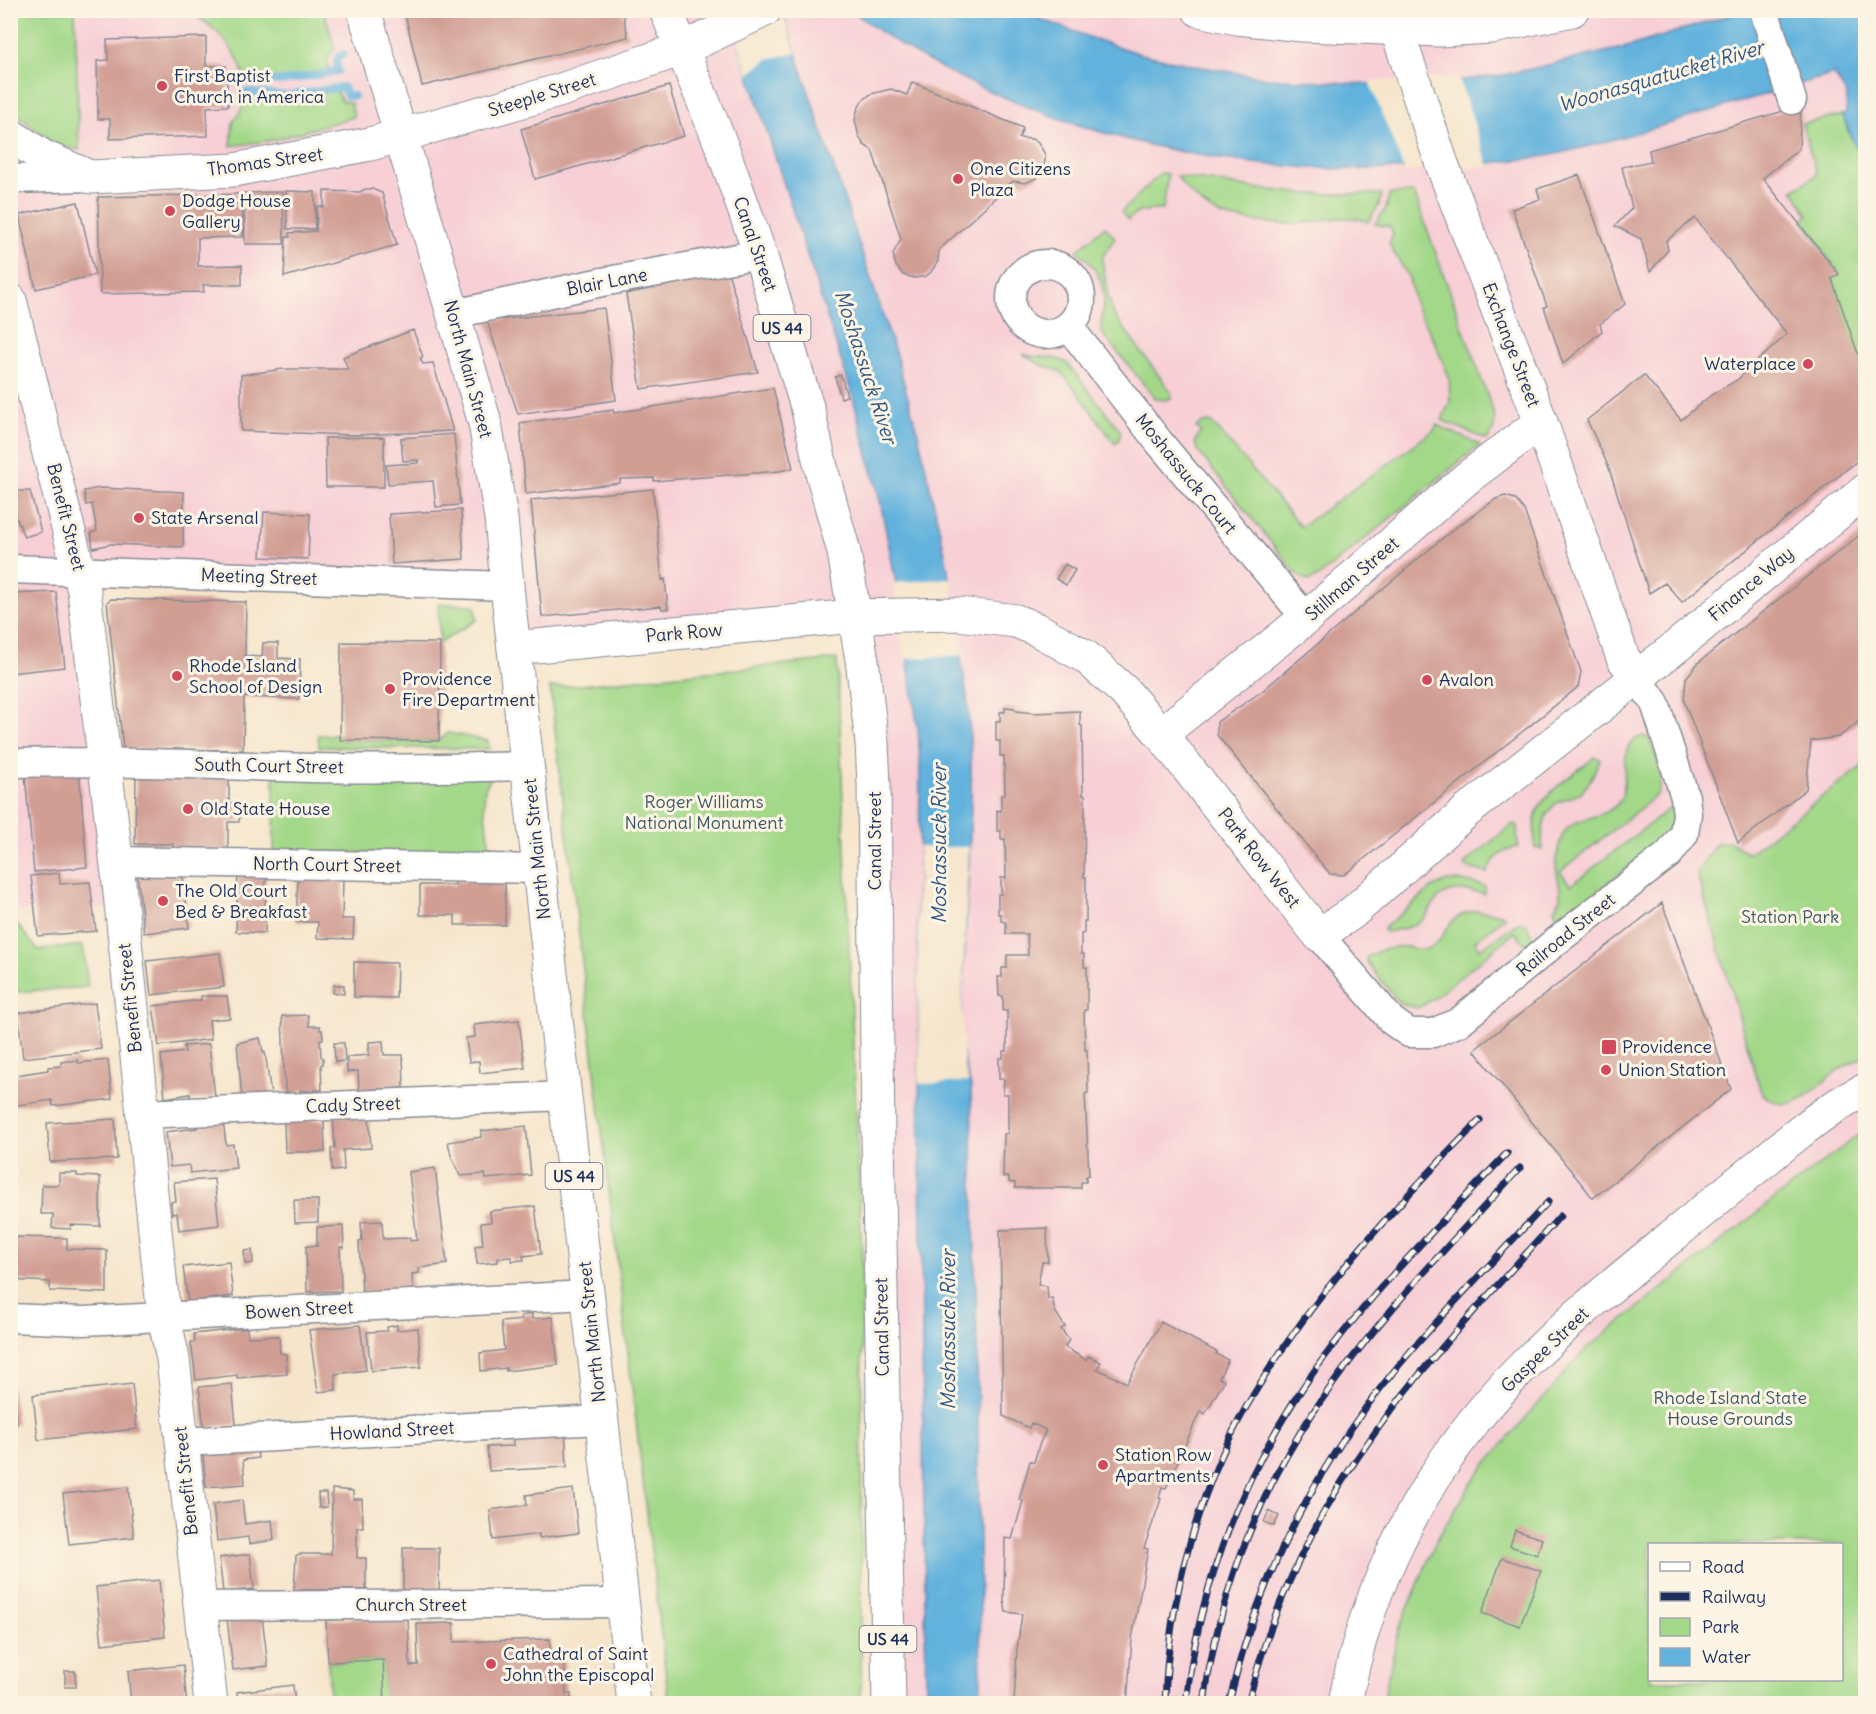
<svg xmlns="http://www.w3.org/2000/svg" width="1876" height="1714" font-family="Delius,sans-serif">
	<rect width="100%" height="100%" fill="#fcf5e5"/>
	<filter id="ink" filterUnits="userSpaceOnUse"><feTurbulence type="fractalNoise" baseFrequency=".0167" numOctaves="2"/><feDisplacementMap in="SourceGraphic" scale="12" xChannelSelector="R" yChannelSelector="G"/><feConvolveMatrix kernelMatrix="1 2 1 2 8 2 1 2 1" color-interpolation-filters="sRGB"/></filter>
	<filter id="wash" filterUnits="userSpaceOnUse"><feTurbulence type="fractalNoise" baseFrequency=".008" numOctaves="4" result="noise"/><feDisplacementMap in="SourceGraphic" scale="24" xChannelSelector="R" yChannelSelector="G"/><feGaussianBlur stdDeviation="1.35" result="paint"/><feColorMatrix in="noise" values="0 0 0 0 0 0 0 0 0 0 0 0 0 0 0 0 0 1.4 0 .05"/><feComposite in="paint" operator="in"/></filter>
	<g filter="url(#wash)">
		<rect width="100%" height="100%" fill="#f6e5cb"/>
		<path fill="#f7cfd5" fill-rule="evenodd" d="M10 11H1865V1703H895L854 618 517 639 495 579 73 567 113 908 11 911ZM1650 1544H1842V1680H1650Z"/>
		<path fill="#a2d888" stroke="#5e8473" stroke-width="1.5" fill-rule="evenodd" d="M10 11H75L79 150 54 144 11 110Z
			M185 11H324L335 48 328 58 329 73 283 81 245 79C238 50 212 21 185 11Z
			M335 89 342 101 351 103 354 117 274 140 231 146 233 123 241 110 246 92 286 96Z
			M1843 115 1848 131 1865 163V377L1832 279 1838 273 1803 220 1808 215 1793 190 1817 175 1802 124Z
			M1161 173 1168 174 1163 210C1149 210 1138 209 1128 220L1121 212Z
			M1177 176 1252 188 1308 194H1382L1380 203 1368 222C1344 212 1319 223 1295 224 1281 225 1234 220 1221 215 1207 211 1184 189 1177 176Z
			M1414 193 1494 414C1496 425 1494 432 1487 440L1442 420 1450 401 1449 377 1433 338 1415 305 1409 278 1389 244 1393 234 1390 227 1375 224 1386 209 1389 194Z
			M1105 226 1115 238 1103 256 1102 261 1108 296 1114 315 1171 392V398L1167 400 1156 399 1102 333C1100 323 1103 314 1104 304 1105 282 1094 264 1077 251Z
			M1023 354C1037 359 1054 355 1067 363L1120 430C1122 436 1119 440 1115 444L1076 390 1060 371 1041 365Z
			M1210 422 1216 427 1301 527 1434 430 1437 425 1480 445 1318 577 1309 581 1298 576 1197 450 1195 441 1201 432 1196 427 1203 423Z
			M438 604 475 605 477 620 440 643Z
			M837 659 862 1255 861 1703H669L550 688Z
			M448 733 488 741 489 749 319 747 318 735H340L341 740 438 741Z
			M1643 736 1649 738C1655 756 1667 776 1657 795L1560 872 1571 885 1669 809H1672C1675 819 1670 830 1664 838L1560 921 1554 909C1566 895 1557 882 1556 866 1555 857 1559 847 1561 839 1569 813 1607 822 1620 800 1631 781 1614 743 1643 736Z
			M1595 757 1600 759C1595 769 1592 781 1584 789 1578 796 1571 797 1563 800 1542 808 1542 830 1542 850L1535 848C1535 838 1533 826 1536 815 1540 795 1579 770 1595 757Z
			M1865 764V1057C1855 1061 1845 1065 1836 1072 1813 1089 1789 1121 1761 1092L1697 873 1716 843 1730 842 1749 853Z
			M274 773 492 776 485 789 484 805 489 843 499 855 274 851Z
			M1513 824 1517 825 1518 847C1503 850 1492 859 1487 873L1465 867V863Z
			M1447 881H1462L1485 886V894C1467 890 1444 886 1433 905 1429 912 1425 919 1418 923 1408 929 1396 930 1385 932L1383 930 1384 928 1432 888Z
			M1477 911 1501 914 1505 917 1475 941 1480 949 1519 922 1526 923 1534 940 1527 946 1515 932 1432 1000 1418 1008 1400 1004 1367 963 1366 958C1376 950 1395 946 1407 947 1413 948 1421 951 1426 949 1450 942 1440 915 1477 911Z
			M11 922H15L38 950 83 945 88 987 14 992 11 1000Z
			M1865 1130V1703L1382 1704 1399 1630 1436 1541 1477 1474 1585 1350 1773 1200ZM1650 1544H1842V1680H1650Z
			M383 1660 385 1703H330L328 1662Z"/>
		<path fill="#62b2dd" stroke="#3e709e" stroke-width="1.5" d="M728 11H782L895 352 918 433 946 558 967 697C976 779 968 863 965 945 963 991 955 1043 971 1086L977 1349 981 1703H926L917 887 919 882 920 760 918 730 896 583 880 501 852 394Z
			M852 11H1019L1094 39 1141 54 1202 67 1267 78 1364 84 1462 80 1504 75 1627 47 1743 11H1865V163L1852 140 1843 115 1846 113 1847 95 1834 74C1780 90 1725 106 1671 123 1629 135 1588 148 1546 156 1508 162 1471 165 1433 167 1290 176 1156 158 1023 105 961 81 904 52 852 11Z"/>
		<path fill="#f6e5cb" d="M728 11H782L796 53 768 59 748 74Z
			M1458 77 1489 167 1405 172 1369 81Z
			M950 578 963 655 904 659 893 583Z
			M919 847H969L962 1006 964 1066 969 1082 919 1084 917 887 919 882Z"/>
		<g fill="none" stroke-linecap="round" stroke-linejoin="round">
			<path stroke="#62b2dd" stroke-width="8" d="M245 79 283 81 338 71 336 61 339 56 343 54
				M246 92 286 96 343 87 347 96H354"/>
		</g>
		<g id="blocks">
			<path fill="#d19e94" d="M404 10H622L628 37 422 86Z
				M206 37V66H226L228 106 207 107 208 136 110 139V119H98L97 61 108 60 107 40Z
				M912 82 1023 128 1019 138 1032 139 1038 143 1045 154V160L1044 167 1037 178 1025 183 1013 181 939 250 938 261 931 272 926 276 915 278 903 275 896 266 893 254 901 239 872 150 864 145 859 137 855 120 857 111 862 101 871 94 891 89 907 95Z
				M669 86 684 136 535 179 521 129Z
				M1801 106 1799 149 1763 178 1839 274 1832 279 1866 377V454L1682 602 1665 583 1649 593 1609 468 1587 420 1644 375 1681 420 1711 395 1737 380 1787 334 1695 218 1666 241 1668 250 1650 272 1641 239 1615 226 1632 208 1622 167 1651 161 1649 150Z
				M1579 175 1625 304 1600 324 1602 331 1563 364 1544 307 1547 306 1512 209 1540 199 1537 189Z
				M365 189H372L382 193 397 245 284 277 286 237H290L289 233 316 231 317 206 324 207V191L360 192Z
				M286 191 315 192V229H287Z
				M275 192H283L284 244H245L244 193Z
				M242 194 243 237 198 238V266L242 265V285H203L204 292 100 294 98 197Z
				M78 202 95 275 36 289 19 215Z
				M728 272 758 372 641 389 626 294Z
				M604 308 616 400 518 414 487 321Z
				M413 330 423 357 420 358 423 364 433 363 453 431 352 435 241 431V375L283 369H348L343 357Z
				M841 375 847 396 841 398 835 377Z
				M773 388 793 468 780 471 654 481V478L620 479V483L526 494 520 423 613 410 614 413Z
				M454 434 460 505 436 507 433 481 388 484 386 465 418 463V460L403 461 401 438Z
				M384 437V487H326L325 438Z
				M99 488 184 492 183 547 111 544 93 548 91 533 97 531 92 504 86 505 84 491Z
				M653 489 662 580 665 579 668 609H662L661 606 542 617 531 500Z
				M10 491H30L41 532 24 537 17 519H10Z
				M1505 496 1515 499 1524 510 1581 672 1578 687 1344 875 1330 874 1217 735V722L1261 692 1451 531 1496 499Z
				M461 510 464 559 392 564 389 514Z
				M264 512 310 514 308 559 261 557Z
				M1866 530V702L1864 709 1858 722 1839 737 1811 741 1806 789 1738 843 1684 701 1686 678 1699 662Z
				M1065 564 1075 570 1066 585 1056 579Z
				M56 592 65 667 10 673V594Z
				M111 599 246 602 245 656 262 657 263 643H278V658L300 659 299 699 244 697 243 750 123 749 107 602Z
				M341 642 440 643 439 741 340 740Z
				M1005 707 1014 708 1017 711 1034 713 1080 711V725L1082 726 1083 795H1085L1084 877H1086V921H1084V933L1081 934V954H1084V967H1087V1010H1084L1085 1050H1087L1088 1093 1085 1094 1089 1175 1086 1176V1182H1081V1188H1015V1183L1009 1182V1177H1003L1004 1134 1008 1133V1094H1003L1004 1079H999V1058H1003V1051H1007V1011H1003V996H999L998 977H1002V968H1007V955H1028L1027 934H1006V922L1001 921V914H998V894H1001V878H1006L1005 839H1001V831H997V810L1001 811V795H1005L1004 756H1000V741H996V721H1000V712H1005Z
				M229 769V803H240V814L239 822H228V850L173 849V844H135L136 775Z
				M79 770 87 867 34 872 25 775Z
				M182 868 189 928 144 933 137 873Z
				M238 872 266 873 265 933 236 932Z
				M59 873 60 884 90 882 96 931 38 936 31 876Z
				M298 876 343 877 342 919H354L353 939 317 938 318 922H296Z
				M455 881H505V925H455V915H420V885H455Z
				M1662 903 1731 1089 1593 1198 1474 1050Z
				M220 953 224 987 151 995 147 961Z
				M354 962 397 963 396 998 354 997Z
				M334 985H344V994L333 993Z
				M201 996H227L230 1018 209 1020 211 1039 159 1046 153 1006 201 1000Z
				M95 1003 101 1049 23 1058 18 1013Z
				M308 1015 309 1026H320V1030H322L323 1039H320L321 1056 323 1058V1064L321 1065 322 1090H315L314 1092 300 1090V1094H289V1092L285 1091 282 1016Z
				M519 1020 525 1068 480 1073 479 1061 469 1062 466 1038 475 1037 474 1025Z
				M260 1038 263 1052H265L271 1095 242 1099 237 1043Z
				M383 1041 384 1055H403L404 1088 359 1090 358 1071 347 1072V1057L369 1055V1042Z
				M334 1043H344L345 1061 335 1062Z
				M209 1044 215 1097 190 1100V1094L165 1098 161 1055 185 1052 184 1046Z
				M78 1060V1063L108 1060 112 1099 53 1106 52 1100 12 1106 10 1076 48 1070V1067L61 1066V1062Z
				M369 1114 371 1148 343 1150 344 1170 332 1171 331 1149 335 1148 333 1116Z
				M223 1118 226 1145 233 1144 236 1168 190 1173 189 1165 170 1167 166 1132 197 1128V1122Z
				M115 1119 117 1159 50 1162 47 1123Z
				M324 1120 325 1152H285L284 1121Z
				M526 1126 531 1175 486 1179 485 1174 460 1176 451 1155 448 1142 481 1137V1131Z
				M435 1168 447 1264 419 1268V1273L412 1274 413 1290 362 1293 359 1242 362 1241 361 1222 382 1221 383 1239 410 1238V1241L417 1240 409 1172Z
				M59 1173H77V1176L100 1177V1226L71 1225V1229L52 1228 53 1214H41L42 1185H59Z
				M214 1179 219 1225 179 1230 177 1213 172 1214 171 1202 176 1201 174 1182Z
				M294 1200H318V1222L295 1223Z
				M535 1206 541 1254 523 1256 524 1260 512 1261V1257L498 1258V1262L477 1264 475 1246 483 1245 481 1223 491 1222 490 1211Z
				M343 1226 344 1248 340 1247 341 1291 307 1292 306 1246H317V1227Z
				M1047 1228 1048 1262H1042L1038 1285 1047 1286 1048 1299 1052 1298 1055 1311 1065 1327 1061 1329 1069 1340 1065 1346 1066 1348 1086 1360 1088 1356 1101 1362 1097 1369 1127 1383 1161 1322 1217 1352 1216 1354 1228 1360 1219 1378 1224 1381 1205 1414 1200 1411 1166 1488 1162 1487 1159 1498 1161 1499 1144 1548 1148 1549 1132 1639 1127 1704H1014L1017 1649 1022 1614 1006 1612 1004 1600 1005 1538 1012 1539 1023 1501 1019 1500 1030 1461 1034 1462 1039 1445 1046 1430 1031 1423 1029 1428 1003 1416 1000 1230Z
				M11 1237 67 1238V1249L107 1250V1293L50 1291V1282L10 1280Z
				M252 1250 253 1263 245 1264 244 1251Z
				M229 1262 233 1296 188 1302 183 1267Z
				M532 1314V1319L553 1317 558 1365 506 1371V1368L481 1371 480 1353 504 1350 501 1322 522 1320 521 1316Z
				M360 1325 366 1370 335 1374 336 1390 318 1392 309 1330Z
				M397 1325V1330L418 1328 421 1367 371 1371 367 1332 387 1331V1327Z
				M247 1328 248 1337 279 1336 280 1353 286 1354 287 1374 237 1378V1375L196 1380 191 1342H195L194 1334Z
				M10 1379 17 1424 10 1425Z
				M132 1384 137 1429 38 1440 33 1395Z
				M232 1384 236 1424 204 1428 199 1387Z
				M565 1427 567 1467 489 1471 487 1447 513 1446 512 1429Z
				M256 1441 258 1458 243 1460 245 1484 206 1487 202 1446Z
				M128 1487 134 1537 69 1544 63 1494Z
				M332 1489 353 1491V1499H362L363 1527H357V1558H366V1590H294L296 1556 299 1554H331Z
				M573 1489 578 1533 539 1538V1534L493 1540 490 1510 527 1505 526 1495Z
				M318 1493H326L327 1507 319 1508Z
				M242 1500 245 1524 272 1520 274 1540 249 1544 248 1537 217 1541 213 1504Z
				M1269 1511 1279 1516 1274 1526 1264 1522Z
				M1515 1530 1542 1539 1537 1555 1510 1546Z
				M403 1548H439V1590L403 1591Z
				M250 1554 254 1589 223 1592 219 1558Z
				M1502 1558 1541 1571 1520 1626 1482 1613Z
				M159 1580 165 1637 102 1644 96 1587Z
				M262 1616 268 1666 233 1670 227 1619Z
				M408 1617 410 1666 418 1665 417 1624 454 1623V1642L550 1639 551 1662H564L566 1694H571V1704H385L383 1660 328 1662 326 1620Z
				M183 1665 187 1704H131L128 1671Z
				M65 1671H75L76 1687H65Z
				M293 1685 295 1704H238L237 1692Z"/>
		</g>
	</g>
	<g filter="url(#ink)">
		<use href="#blocks" fill-opacity="0" stroke="#888a94" stroke-width="1.5"/>
		<g fill="none" stroke-linecap="round" stroke-linejoin="round">
			<defs>
				<path id="street" d="M1764 10 1792 100
					M10 179 89 177
					M1011 299a35 35 0 1 1 70 0a35 35 0 1 1-70 0Z
					M454 314 602 282 760 254
					M1069 327 1159 442 1306 618
					M10 569 507 586
					M10 763C101 761 190 764 280 767 363 770 445 768 527 766
					M115 861 539 869
					M1319 935 1392 1021 1409 1033H1433L1459 1022 1554 943 1669 854 1684 834 1687 814 1685 797 1655 703 1637 677
					M142 1114 565 1096
					M10 1318 84 1321 587 1295
					M182 1442 601 1420
					M199 1606 623 1603"/>
				<path id="secondary" d="M1390 10 1443 167 1541 422 1623 658 1637 677
					M10 300 84 591 118 874 164 1317 173 1359 211 1704
					M514 648 854 616 958 614 1016 621 1038 630 1086 657 1124 691 1161 734 1319 935 1352 913 1467 811 1677 646 1866 490
					M1161 734 1306 618 1467 478 1541 422
					M1345 1704C1363 1601 1410 1502 1474 1421 1539 1340 1629 1272 1709 1206 1736 1184 1763 1162 1790 1140 1814 1121 1837 1102 1866 1090"/>
				<path id="primary" d="M364 10 485 423 501 518 508 596 634 1704
					M666 10 722 147 760 254 808 410 823 476 844 552 862 660 872 743 874 784 878 1137 889 1704
					M1199 10 1237 18 1302 25 1439 30 1492 27 1572 10
					M10 135 42 156 90 177 234 170 370 144 558 91 682 49 765 10"/>
			</defs>
			<use href="#street" stroke="#888a94" stroke-width="31"/>
			<use href="#secondary" stroke="#888a94" stroke-width="35"/>
			<use href="#primary" stroke="#888a94" stroke-width="35"/>
			<use href="#street" stroke="#fff" stroke-width="28"/>
			<use href="#secondary" stroke="#fff" stroke-width="33"/>
			<use href="#primary" stroke="#fff" stroke-width="33"/>
			<defs>
				<path id="rail" d="M1165 1704C1168 1596 1199 1484 1255 1392 1315 1292 1398 1203 1480 1120
					M1186 1704C1197 1597 1236 1491 1294 1401 1352 1310 1434 1231 1507 1153
					M1204 1704C1217 1600 1256 1498 1314 1411 1373 1323 1448 1246 1520 1168
					M1229 1704C1258 1573 1323 1453 1410 1352 1454 1301 1502 1252 1548 1202
					M1248 1704C1271 1607 1316 1514 1374 1434 1429 1356 1497 1287 1560 1216"/>
			</defs>
			<use href="#rail" stroke="#1b2f5e" stroke-width="7"/>
			<use href="#rail" stroke="#fcf5e5" stroke-width="4.5" stroke-dasharray="14" stroke-linecap="butt"/>
		</g>
	</g>
	<g fill="#d1495b" stroke="#fcf5e5" stroke-width="2">
		<circle cx="162" cy="86" r="6"/>
		<circle cx="958" cy="179" r="6"/>
		<circle cx="170" cy="211" r="6"/>
		<circle cx="1808" cy="364" r="6"/>
		<circle cx="139" cy="518" r="6"/>
		<circle cx="177" cy="676" r="6"/>
		<circle cx="1427" cy="680" r="6"/>
		<circle cx="390" cy="689" r="6"/>
		<circle cx="188" cy="809" r="6"/>
		<circle cx="163" cy="901" r="6"/>
		<rect x="1601" y="1039" width="16" height="16" rx="3"/>
		<circle cx="1606" cy="1070" r="6"/>
		<circle cx="1103" cy="1465" r="6"/>
		<circle cx="491" cy="1664" r="6"/>
	</g>
	<g text-anchor="middle" stroke-width="6" stroke-linejoin="round" paint-order="stroke">
		<g fill="#fcf5e5" stroke="#5e6a86" stroke-width="1.5">
			<rect x="753.5" y="315" width="57" height="26" rx="4.5"/>
			<rect x="545.5" y="1163" width="57" height="26" rx="4.5"/>
			<rect x="859.5" y="1626" width="57" height="26" rx="4.5"/>
		</g>
		<g font-size="16" font-weight="bold" fill="#1b2f5e">
			<text x="782" y="334">US 44</text>
			<text x="574" y="1182">US 44</text>
			<text x="888" y="1645">US 44</text>
		</g>
		<g font-size="18" fill="#1b2f5e" stroke="#fcf5e5" text-anchor="start">
			<text x="174" y="82">First Baptist<tspan x="174" dy="21">Church in America</tspan></text>
			<text x="970" y="175">One Citizens<tspan x="970" dy="21">Plaza</tspan></text>
			<text x="182" y="207">Dodge House<tspan x="182" dy="21">Gallery</tspan></text>
			<text x="1796" y="370" text-anchor="end">Waterplace</text>
			<text x="151" y="524">State Arsenal</text>
			<text x="189" y="672">Rhode Island<tspan x="189" dy="21">School of Design</tspan></text>
			<text x="402" y="685">Providence<tspan x="402" dy="21">Fire Department</tspan></text>
			<text x="1439" y="686">Avalon</text>
			<text x="200" y="815">Old State House</text>
			<text x="175" y="897">The Old Court<tspan x="175" dy="21">Bed &amp; Breakfast</tspan></text>
			<text x="1622" y="1053">Providence</text>
			<text x="1618" y="1076">Union Station</text>
			<text x="1115" y="1461">Station Row<tspan x="1115" dy="21">Apartments</tspan></text>
			<text x="503" y="1660">Cathedral of Saint<tspan x="503" dy="21">John the Episcopal</tspan></text>
		</g>
		<g font-size="18" fill="#1b2f5e" stroke="#fcf5e5">
			<text transform="translate(542 95) rotate(-17)" y="6">Steeple Street</text>
			<text transform="translate(265 162) rotate(-8)" y="6">Thomas Street</text>
			<text transform="translate(755 244) rotate(71)" y="6">Canal Street</text>
			<text transform="translate(607 282) rotate(-11)" y="6">Blair Lane</text>
			<text transform="translate(1511 345) rotate(69)" y="6">Exchange Street</text>
			<text transform="translate(468 369) rotate(75)" y="6">North Main Street</text>
			<text transform="translate(1186 474) rotate(51)" y="6">Moshassuck Court</text>
			<text transform="translate(66 517) rotate(76)" y="6">Benefit Street</text>
			<text transform="translate(259 577) rotate(2)" y="6">Meeting Street</text>
			<text transform="translate(1352 579) rotate(-41)" y="6">Stillman Street</text>
			<text transform="translate(1751 584) rotate(-40)" y="6">Finance Way</text>
			<text transform="translate(684 633) rotate(-5)" y="6">Park Row</text>
			<text transform="translate(269 766) rotate(1)" y="6">South Court Street</text>
			<text transform="translate(875 841) rotate(-90)" y="6">Canal Street</text>
			<text transform="translate(537 849) rotate(-96)" y="6">North Main Street</text>
			<text transform="translate(1259 858) rotate(52)" y="6">Park Row West</text>
			<text transform="translate(327 865) rotate(1)" y="6">North Court Street</text>
			<text transform="translate(1566 935) rotate(-39)" y="6">Railroad Street</text>
			<text transform="translate(130 998) rotate(-96)" y="6">Benefit Street</text>
			<text transform="translate(353 1105) rotate(-2)" y="6">Cady Street</text>
			<text transform="translate(299 1310) rotate(-3)" y="6">Bowen Street</text>
			<text transform="translate(882 1327) rotate(-91)" y="6">Canal Street</text>
			<text transform="translate(592 1332) rotate(-96)" y="6">North Main Street</text>
			<text transform="translate(1545 1350) rotate(-44)" y="6">Gaspee Street</text>
			<text transform="translate(392 1431) rotate(-3)" y="6">Howland Street</text>
			<text transform="translate(186 1481) rotate(-96)" y="6">Benefit Street</text>
			<text x="411" y="1611">Church Street</text>
		</g>
		<g font-size="18" fill="#3d5968" stroke="#fcf5e5">
			<text x="704" y="808">Roger Williams<tspan x="704" dy="21">National Monument</tspan></text>
			<text x="1790" y="923">Station Park</text>
			<text x="1730" y="1404">Rhode Island State<tspan x="1730" dy="21">House Grounds</tspan></text>
		</g>
		<g font-size="20" font-style="italic" fill="#305684" stroke="#fcf5e5">
			<text transform="translate(1661 76) rotate(-16)" y="7">Woonasquatucket River</text>
			<text transform="translate(866 367) rotate(72)" y="7">Moshassuck River</text>
			<text transform="translate(939 844) rotate(-90)" y="7">Moshassuck River</text>
			<text transform="translate(948 1330) rotate(-90)" y="7">Moshassuck River</text>
		</g>
	</g>
	<rect width="1876" height="1714" fill="none" stroke="#fcf5e5" stroke-width="36"/>
	<rect x="1648" y="1543" width="195" height="138" fill="#fcf5e5" stroke="#a2a6af" stroke-width="1.5"/>
	<rect x="1660" y="1562" width="30" height="9" fill="#ffffff" stroke="#a2a6af" stroke-width="1.5"/>
	<text x="1702" y="1573" font-size="18" fill="#1b2f5e">Road</text>
	<rect x="1660" y="1592" width="30" height="9" fill="#1b2f5e" stroke="#a2a6af" stroke-width="1.5"/>
	<text x="1702" y="1603" font-size="18" fill="#1b2f5e">Railway</text>
	<rect x="1660" y="1618" width="30" height="18" fill="#a2d888" stroke="#a2a6af" stroke-width="1.5"/>
	<text x="1702" y="1633" font-size="18" fill="#1b2f5e">Park</text>
	<rect x="1660" y="1648" width="30" height="18" fill="#62b2dd" stroke="#a2a6af" stroke-width="1.5"/>
	<text x="1702" y="1663" font-size="18" fill="#1b2f5e">Water</text>
</svg>
